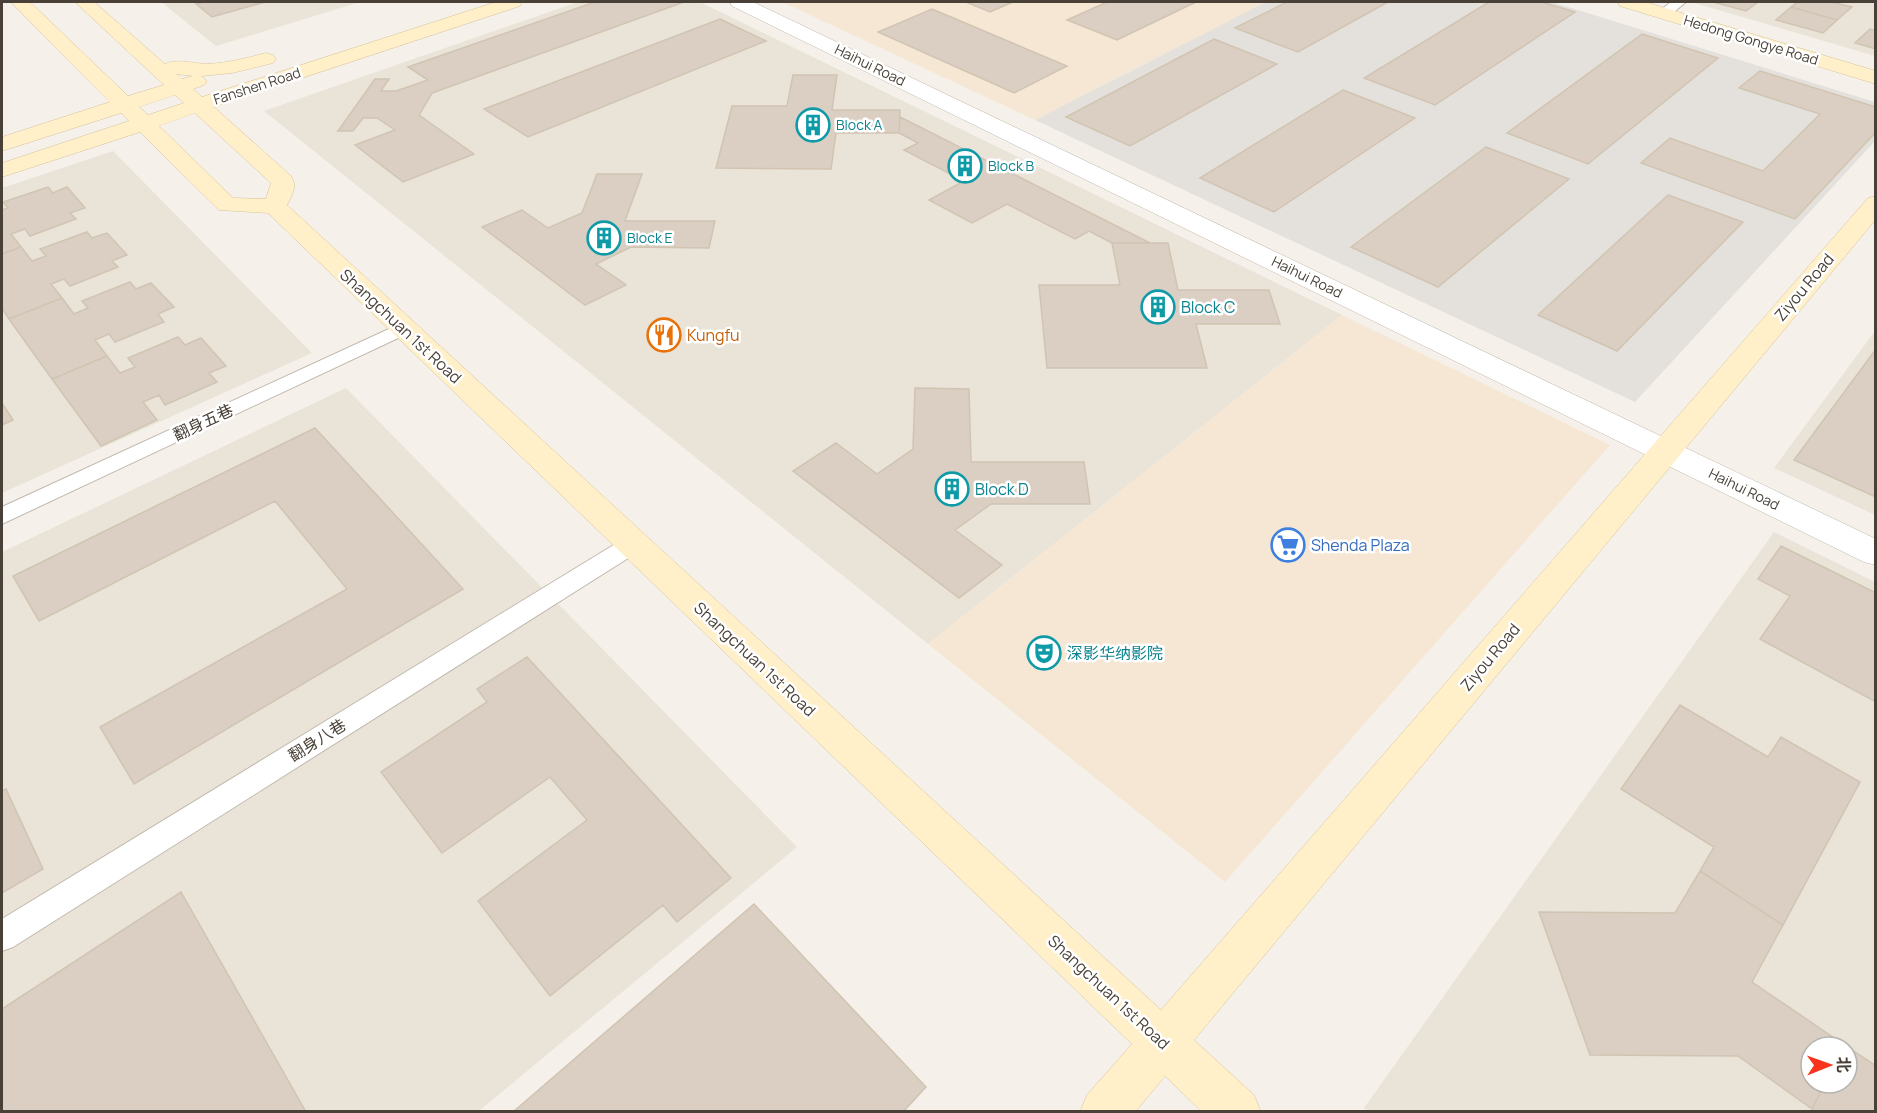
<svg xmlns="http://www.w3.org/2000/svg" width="1877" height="1113" font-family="Manrope,'Noto Sans SC',sans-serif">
	<rect width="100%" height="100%" fill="#f5f1ea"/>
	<path fill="#e9e3d8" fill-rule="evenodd" d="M161 2H360L216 46Z
		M578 2H700L1342 315 928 644 264 111Z
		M1691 2H1875V56Z
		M113 151 312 353 2 493V188Z
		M1875 331V515L1774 468Z
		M346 388 797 847 479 1111 2 1112V552Z
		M1774 532 1875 582V1111L1369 1112 1364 1108ZM1811 1047H1847V1083H1811Z"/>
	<path fill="#f6e7d5" d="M782 2H1266L1035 120Z
		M1342 315 1610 445 1225 882 928 644Z"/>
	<path fill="#e4e0db" d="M1266 2H1552L1875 102 1876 140 1635 402 1035 120Z"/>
	<path fill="#dacfc2" stroke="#d1c4b2" stroke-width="1.5" d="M205 2H204H265L212 17 196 4Z
		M595 2H684L432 93 419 115 474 154 403 182 355 145 395 130 377 118H363L353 131H338L375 79H389L381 91H396L428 80 408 67Z
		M966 2H1013L990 12Z
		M1107 2H1196L1117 40 1067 20Z
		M1287 2H1388L1298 52 1235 28Z
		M1489 2H1542L1575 12 1435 105 1364 78Z
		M1713 2H1758L1746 11Z
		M1798 2H1831L1852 7 1837 20 1791 7Z
		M1791 7 1837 20 1823 33 1776 20Z
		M932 9 1067 66 1014 93 878 32Z
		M720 19 766 41 528 137 484 109Z
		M1870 29 1876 31V49L1855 43Z
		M1642 34 1718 58 1588 164 1507 133Z
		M1214 39 1277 64 1130 146 1066 117Z
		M1760 71 1876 107V132L1795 219 1641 163 1670 138 1763 171 1820 114 1739 88Z
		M793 75H837L832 110H900L899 133H836L831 169 716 168 732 106H787Z
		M1343 90 1415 118 1274 212 1200 178Z
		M900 117 1150 243H1112L1089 231 1075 239 1007 204 972 223 929 200 964 181 904 150 918 143 899 133Z
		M1486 147 1569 179 1438 287 1351 247Z
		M597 174H642L625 221H715L709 248 631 247 596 264 626 285 585 305 482 227 522 210 548 228 582 213Z
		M48 187 53 193 67 187 85 208 70 213 76 219 30 236 25 229 11 234 21 247 2 254V210L8 208 3 202Z
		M1668 195 1743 222 1617 351 1538 315Z
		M87 232 92 238 107 233 127 255 112 261 118 267 70 286 64 279 51 284 62 298 9 319 2 308V254L21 247 32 261 46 256 40 249Z
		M1112 243H1168L1178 290H1269L1280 324H1196L1207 368H1047L1039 285H1120Z
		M130 282 136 289 151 283 174 307 158 314 164 322 115 342 109 334 95 340 107 356 52 379 9 319 62 298 74 314 88 308 82 301Z
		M178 337 185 345 201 338 226 366 209 373 217 382 165 405 159 395 143 402 157 420 101 446 52 379 107 356 120 373 135 367 128 358Z
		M1876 349V497L1794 460Z
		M915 388 969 389 971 462H1084L1090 504H991L955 530 1002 565 959 598 793 471 836 443 877 474 913 449Z
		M2 403 13 420 2 425Z
		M315 428 463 589 134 784 100 727 347 589 275 501 39 621 13 576Z
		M1781 546 1876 593V702L1760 639 1790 596 1758 579Z
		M527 657 731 878 677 922 663 905 550 996 478 901 587 820 550 777 442 853 381 772 487 702 477 689Z
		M1680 705 1768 757 1781 737 1860 782 1783 925 1700 871 1714 847 1621 789Z
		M6 789 43 869 2 893V791Z
		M1700 871 1783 925 1752 982 1843 1044 1842 1047H1811V1083H1825L1812 1109 1738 1056 1590 1055 1539 912 1675 913Z
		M181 892 306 1112H2V1009Z
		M754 904 926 1087 903 1112H513Z
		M1843 1044 1876 1066V1112H1816L1812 1109 1825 1083H1847V1047H1842Z"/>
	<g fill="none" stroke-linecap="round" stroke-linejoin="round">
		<defs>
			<path id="lane" d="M1671 2H1686L1669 16H1659L1657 13Z
				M404 322 411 324 414 328 411 332 2 524V507Z
				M633 535 641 538 645 544 641 550 13 947 2 951V919L625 538Z"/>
			<path id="street" d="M730 2H753L1876 539V565L1864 562 732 6Z"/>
			<path id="secondary" d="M11 2H30L128 96 164 85 75 2H94L165 64C176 58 195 64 208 64 228 63 247 58 266 53L273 55 276 59 273 63 232 73 201 76 207 81 204 85 193 89 202 97 496 2H522L520 6 214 107 291 176C298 186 292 195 287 205L1161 1010 1868 198 1876 196V219L1194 1040 1254 1095 1261 1112H1202L1165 1076 1135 1112H1080L1087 1095 1132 1044 268 213 219 210 140 132 2 177V163L129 121 121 113 2 151V137L110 102ZM176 74 193 76 182 79ZM175 95 184 103 148 115 139 107ZM195 113 271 183 266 199 233 198 159 126Z
				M1618 2H1645L1876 71V84L1620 6Z"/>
		</defs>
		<use href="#lane" stroke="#c1b8ac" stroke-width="2"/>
		<use href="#street" stroke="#c1b8ac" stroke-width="1"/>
		<use href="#secondary" stroke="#d5c39a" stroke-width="1"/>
		<use href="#lane" fill="#fff" fill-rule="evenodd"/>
		<use href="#street" fill="#fff" fill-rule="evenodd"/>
		<use href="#secondary" fill="#fff0ca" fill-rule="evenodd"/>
	</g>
	<defs>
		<symbol id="building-ring" viewBox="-11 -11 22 22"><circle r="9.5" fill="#fff" stroke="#0f9aa8" stroke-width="1.5"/><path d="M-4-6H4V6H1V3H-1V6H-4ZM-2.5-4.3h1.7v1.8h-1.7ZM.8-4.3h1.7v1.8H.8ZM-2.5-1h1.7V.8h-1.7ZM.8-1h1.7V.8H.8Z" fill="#0f9aa8"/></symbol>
		<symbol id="restaurant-ring" viewBox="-11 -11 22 22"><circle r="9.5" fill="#fff" stroke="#e8710a" stroke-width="1.5"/><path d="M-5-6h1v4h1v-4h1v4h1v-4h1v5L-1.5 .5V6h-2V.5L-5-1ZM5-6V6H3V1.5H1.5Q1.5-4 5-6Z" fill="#e8710a"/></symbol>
		<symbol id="supermarket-ring" viewBox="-11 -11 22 22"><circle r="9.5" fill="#fff" stroke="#3f7fe0" stroke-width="1.5"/><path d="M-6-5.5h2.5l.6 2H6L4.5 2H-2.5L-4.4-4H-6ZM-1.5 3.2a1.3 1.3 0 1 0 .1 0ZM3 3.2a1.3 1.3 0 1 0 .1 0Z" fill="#3f7fe0"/></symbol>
		<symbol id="theatre-ring" viewBox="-11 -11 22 22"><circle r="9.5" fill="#fff" stroke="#0f9aa8" stroke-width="1.5"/><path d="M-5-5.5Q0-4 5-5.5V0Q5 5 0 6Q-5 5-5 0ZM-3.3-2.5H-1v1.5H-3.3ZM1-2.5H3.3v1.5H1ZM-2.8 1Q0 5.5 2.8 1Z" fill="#0f9aa8"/></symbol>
	</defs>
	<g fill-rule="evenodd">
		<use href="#building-ring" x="794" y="106" width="38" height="38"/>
		<use href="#building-ring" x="946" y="147" width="38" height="38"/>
		<use href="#building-ring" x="585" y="219" width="38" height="38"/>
		<use href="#building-ring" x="1139" y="288" width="38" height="38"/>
		<use href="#restaurant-ring" x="645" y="316" width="38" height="38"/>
		<use href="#building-ring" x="933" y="470" width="38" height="38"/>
		<use href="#supermarket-ring" x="1269" y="526" width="38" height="38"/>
		<use href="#theatre-ring" x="1025" y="634" width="38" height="38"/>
	</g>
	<g text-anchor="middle" stroke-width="5" stroke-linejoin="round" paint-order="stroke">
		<g font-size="14" fill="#494138" stroke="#fff">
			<text transform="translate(1751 40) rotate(17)" y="5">Hedong Gongye Road</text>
			<text transform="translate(870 65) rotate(26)" y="5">Haihui Road</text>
			<text transform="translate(257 86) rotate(-18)" y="5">Fanshen Road</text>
			<text transform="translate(1307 277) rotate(26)" y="5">Haihui Road</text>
			<text transform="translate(1744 489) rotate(26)" y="5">Haihui Road</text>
		</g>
		<g font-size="14" fill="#0d838f" stroke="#fff" text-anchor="start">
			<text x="836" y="130">Block A</text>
			<text x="988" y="171">Block B</text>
			<text x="627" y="243">Block E</text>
		</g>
		<g font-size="16" fill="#494138" stroke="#fff">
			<text transform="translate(1804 287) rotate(-50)" y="6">Ziyou Road</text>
			<text transform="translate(401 326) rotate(43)" y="6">Shangchuan 1st Road</text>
			<text transform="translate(203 422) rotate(-25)" y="6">翻身五巷</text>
			<text transform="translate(1490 657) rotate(-50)" y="6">Ziyou Road</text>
			<text transform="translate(755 659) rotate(43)" y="6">Shangchuan 1st Road</text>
			<text transform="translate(317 740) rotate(-32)" y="6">翻身八巷</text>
			<text transform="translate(1109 992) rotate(43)" y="6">Shangchuan 1st Road</text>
		</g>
		<g font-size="16" fill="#0d838f" stroke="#fff" text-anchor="start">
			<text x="1181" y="313">Block C</text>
			<text x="975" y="495">Block D</text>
			<text x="1067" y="659">深影华纳影院</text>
		</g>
		<g font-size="16" fill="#c56008" stroke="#fff" text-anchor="start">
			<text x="687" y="341">Kungfu</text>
		</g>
		<g font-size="16" fill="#366cbe" stroke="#fff" text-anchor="start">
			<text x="1311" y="551">Shenda Plaza</text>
		</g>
	</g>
	<rect width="1877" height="1113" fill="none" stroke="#494138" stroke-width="6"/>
	<g transform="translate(1829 1065) rotate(89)"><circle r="28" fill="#ffffff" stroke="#b6b3af" stroke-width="1.5"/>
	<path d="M0-4.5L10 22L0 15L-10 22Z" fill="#fa341c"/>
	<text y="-9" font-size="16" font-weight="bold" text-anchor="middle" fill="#494138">北</text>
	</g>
</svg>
